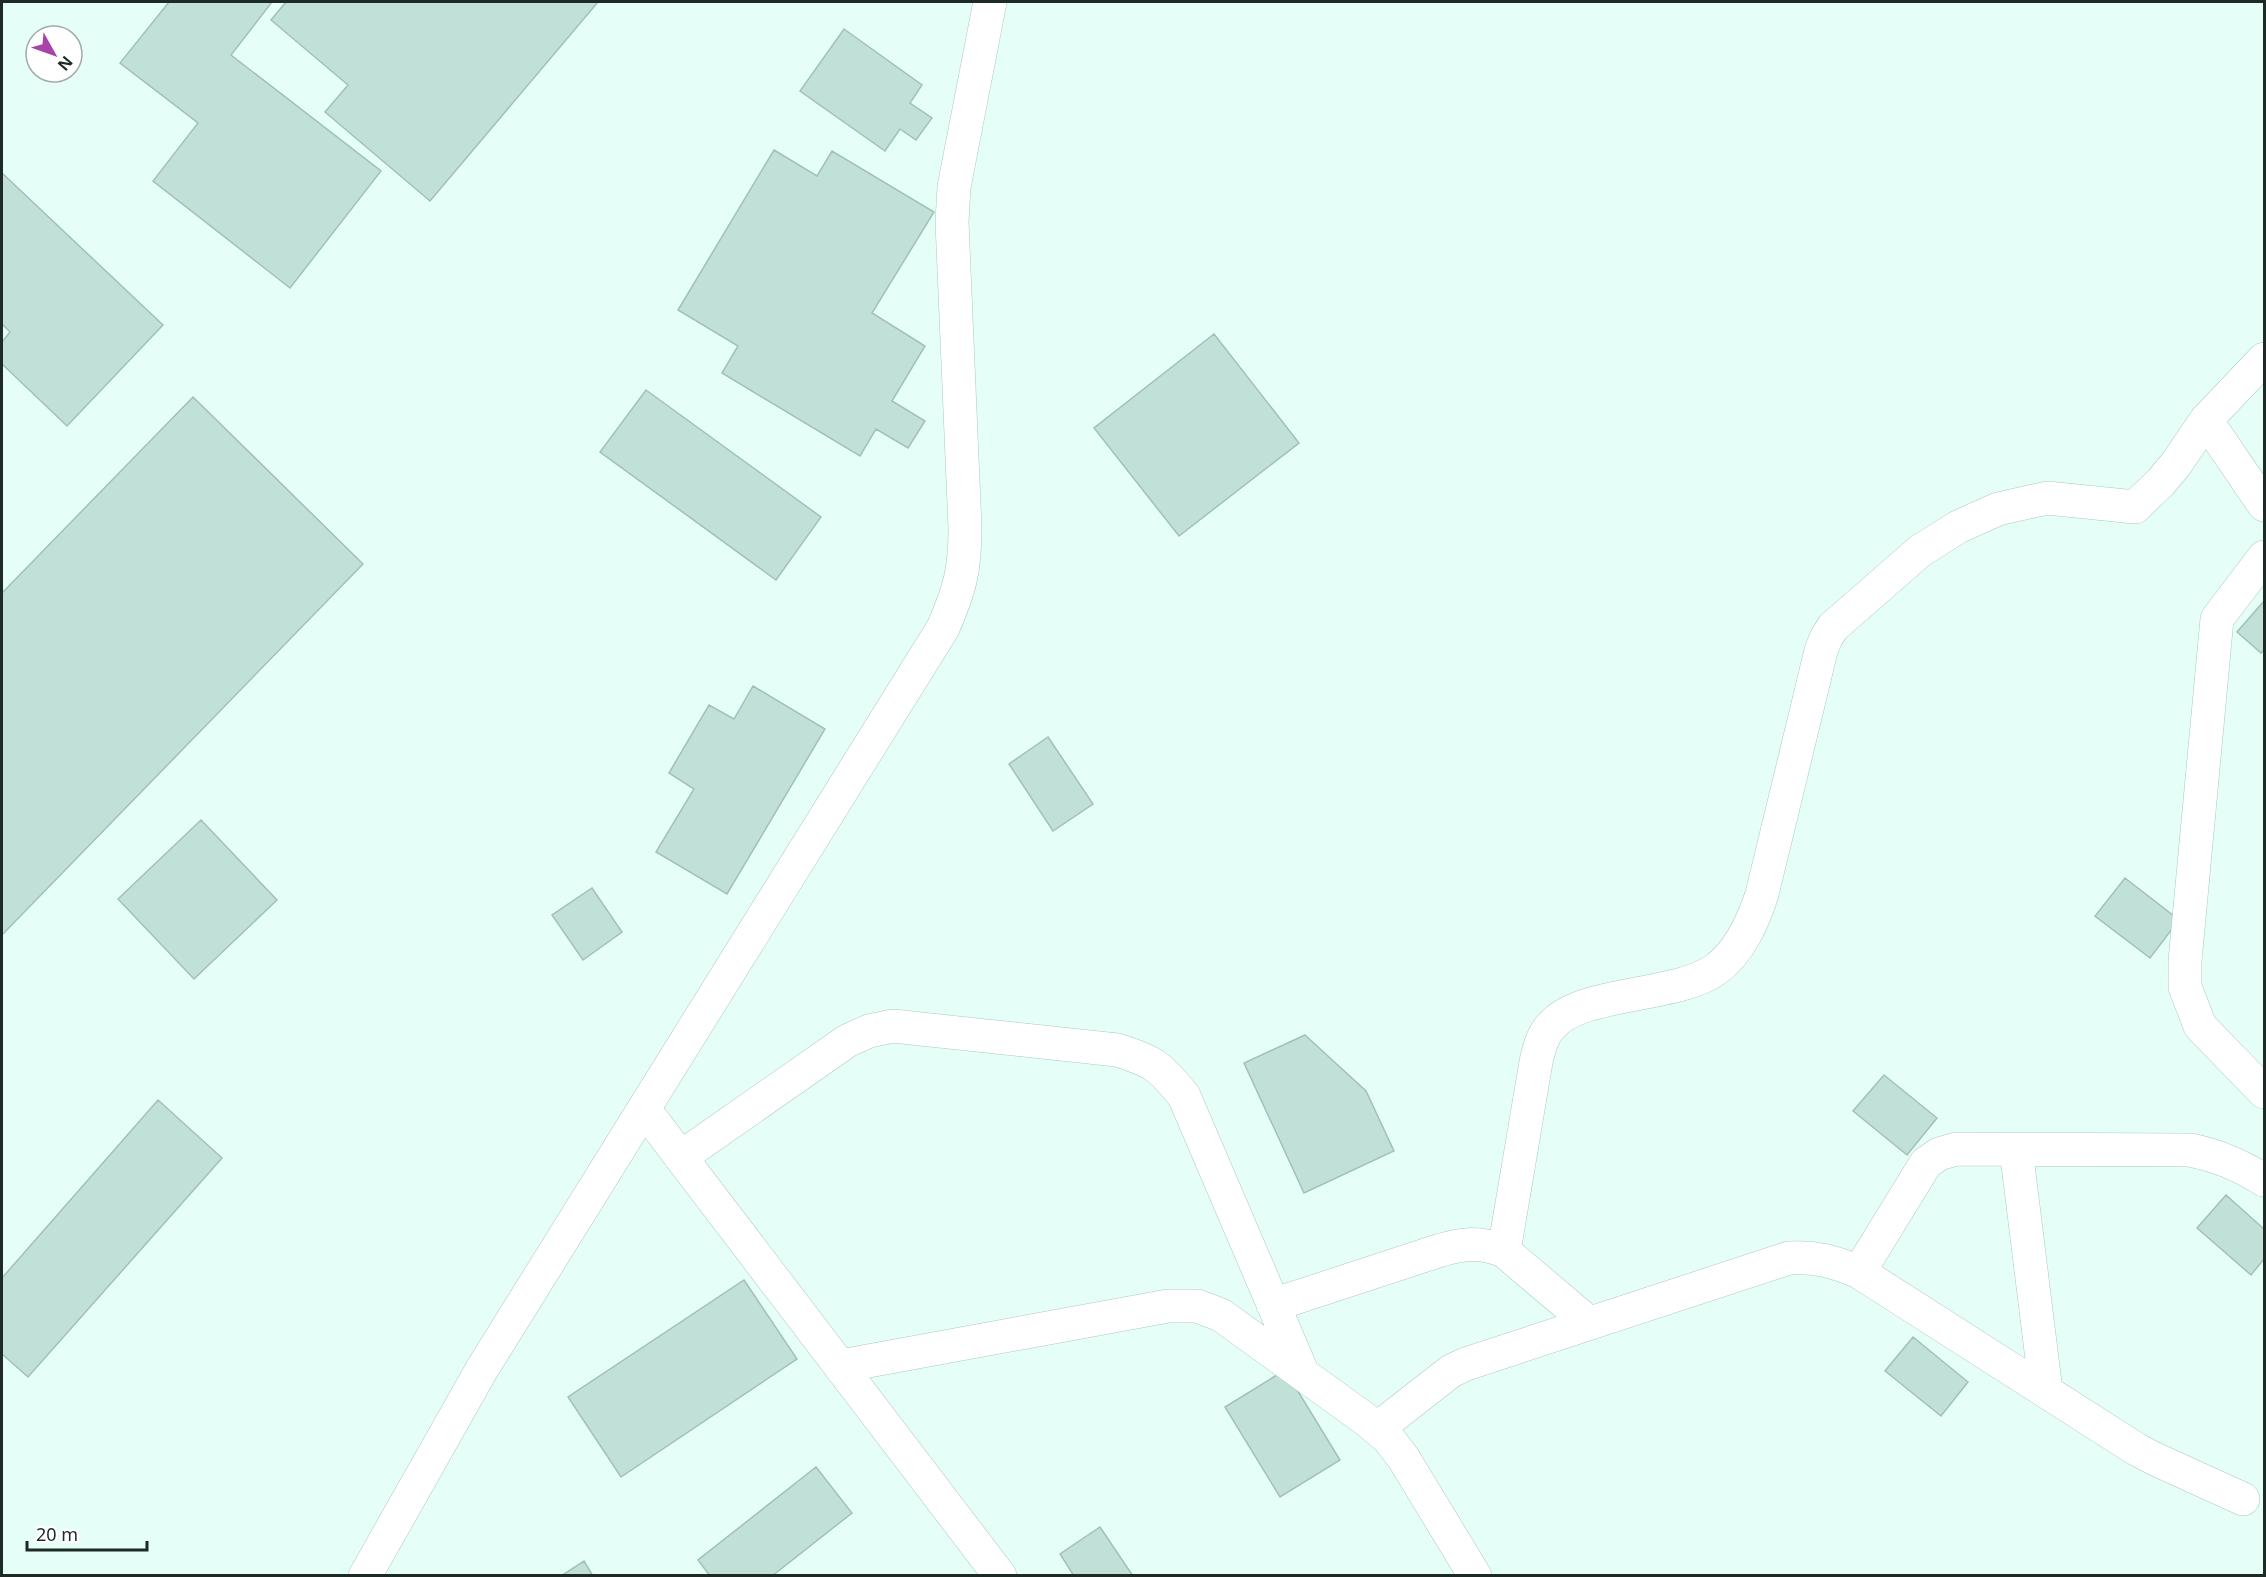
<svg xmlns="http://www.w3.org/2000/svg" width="2266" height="1577" font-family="'Noto Sans',sans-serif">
	<rect width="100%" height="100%" fill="#e5fff8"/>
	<path fill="#c1e1d8" stroke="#a1c0b8" stroke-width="1.5" d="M169 2H272L231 55 381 171 290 288 153 181 198 123 120 63Z
		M286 2H598L430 201 325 112 348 85 271 20Z
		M844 29 922 85 910 103 932 118 916 140 900 129 885 151 800 91Z
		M774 150 817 176 832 151 934 212 872 313 925 346 892 401 925 421 908 448 876 429 860 456 722 373 738 346 678 310Z
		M2 173 163 325 67 426 2 364V342L10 332 2 324Z
		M1214 334 1299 443 1179 536 1094 428Z
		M646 390 821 517 776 580 600 452Z
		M193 397 363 564 2 935V593Z
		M2264 601V650L2261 653 2237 632Z
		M753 686 825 729 727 894 656 852 694 789 669 773 709 705 734 719Z
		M1048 737 1093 804 1053 831 1009 764Z
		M201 820 277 900 194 979 118 899Z
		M2125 878 2179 920 2150 958 2095 916Z
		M592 888 622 932 583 960 552 915Z
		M1305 1035 1366 1091 1394 1151 1304 1193 1244 1063Z
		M1884 1075 1937 1118 1907 1155 1853 1111Z
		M158 1100 222 1158 28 1377 2 1354V1278Z
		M2226 1195 2264 1229V1259L2251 1275 2197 1228Z
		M744 1280 797 1359 621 1477 568 1397Z
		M1913 1337 1968 1382 1941 1416 1885 1371Z
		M1285 1370 1340 1460 1280 1497 1225 1407Z
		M816 1467 852 1513 772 1576H710L698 1560Z
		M1100 1527 1133 1576H1074L1060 1554Z
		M584 1561 593 1576H561Z"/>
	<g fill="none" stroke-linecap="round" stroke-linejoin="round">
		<defs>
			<path id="street" d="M2206 420 2264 505
				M2264 557 2217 619 2185 961V987L2200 1026 2264 1092
				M644 1109 1000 1576
				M2016 1149 2046 1391
				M681 1157 847 1041 869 1031 893 1026 1117 1050C1153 1061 1160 1066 1184 1096L1303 1374
				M1504 1251 1536 1062C1539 1049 1542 1035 1552 1025 1582 991 1674 998 1715 970 1740 952 1753 922 1762 894L1821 651 1826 638 1833 627 1920 551 1958 527 1998 509 2047 498 2135 507 2161 482 2176 464 2206 420 2264 359
				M1859 1272 1926 1163 1939 1154 1956 1149 2190 1150C2219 1156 2239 1165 2264 1180
				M1273 1305 1441 1250C1466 1243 1480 1242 1504 1251L1589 1323
				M841 1366 1168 1306H1197L1221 1315 1365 1419 1388 1438 1404 1459 1475 1576
				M1377 1429 1451 1371 1466 1364 1789 1258C1815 1256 1835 1262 1859 1272L2136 1449 2155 1459 2243 1499
				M365 1576 482 1369 943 628C960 589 965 570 965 528L952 222 954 187 990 2"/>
		</defs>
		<use href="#street" stroke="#aac9c1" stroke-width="34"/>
		<use href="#street" stroke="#fff" stroke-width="33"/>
	</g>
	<rect width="2266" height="1577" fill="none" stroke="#1d2a26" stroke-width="6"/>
	<g transform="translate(54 54) rotate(130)"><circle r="28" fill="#ffffff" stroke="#a5aaa8" stroke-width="1.5"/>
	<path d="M0-4.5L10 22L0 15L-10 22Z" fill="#a743a9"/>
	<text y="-9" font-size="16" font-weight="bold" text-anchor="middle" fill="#1d2a26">N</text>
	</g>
	<path d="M27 1541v9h120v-9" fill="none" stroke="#1d2a26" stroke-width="3"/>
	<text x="36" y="1541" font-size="18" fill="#1d2a26" stroke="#ffffff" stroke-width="4.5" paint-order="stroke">20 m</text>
</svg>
